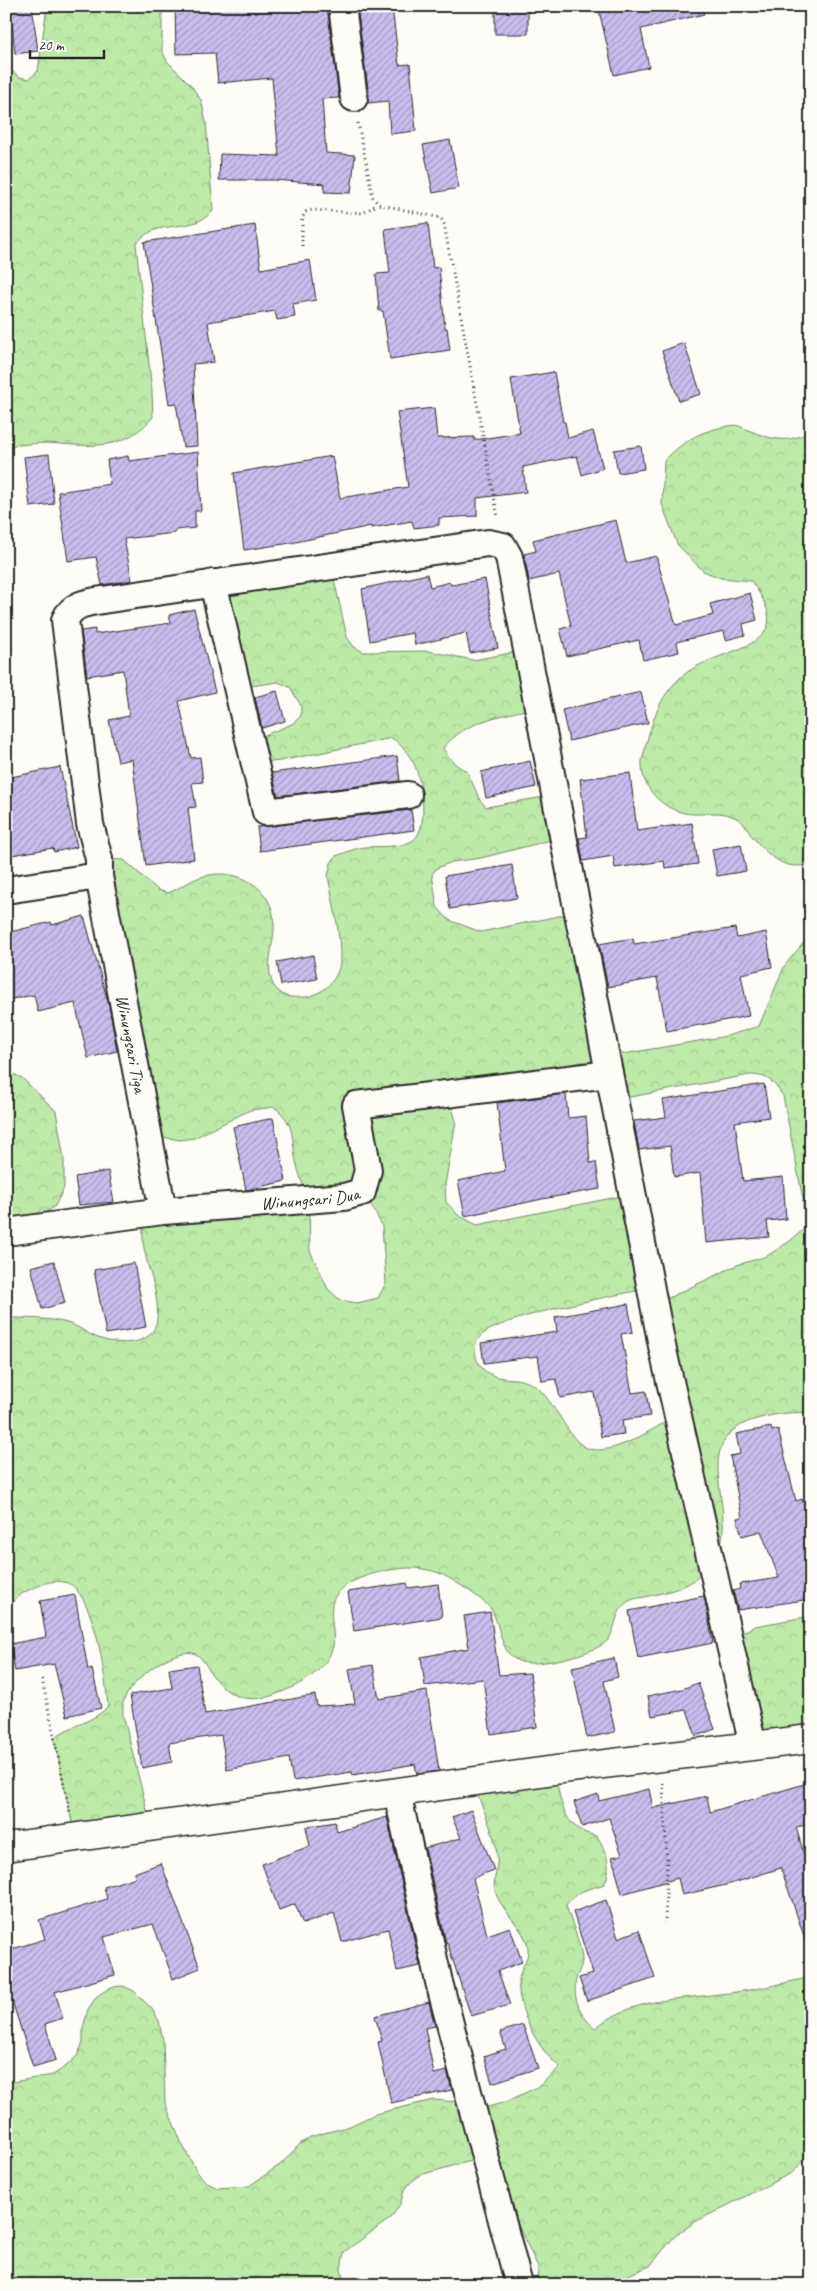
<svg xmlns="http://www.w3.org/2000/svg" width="817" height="2291" font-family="Caveat,sans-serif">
	<defs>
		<pattern id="forest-crowns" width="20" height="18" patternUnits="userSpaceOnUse" patternTransform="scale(1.25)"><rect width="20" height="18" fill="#bdeaa8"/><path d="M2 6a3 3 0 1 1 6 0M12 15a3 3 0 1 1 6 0" fill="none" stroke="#a3c991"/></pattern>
		<pattern id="building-hatch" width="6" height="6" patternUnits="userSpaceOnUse" patternTransform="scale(1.25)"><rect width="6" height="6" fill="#c9bdee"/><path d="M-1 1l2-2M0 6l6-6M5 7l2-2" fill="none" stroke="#a39ac1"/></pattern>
	</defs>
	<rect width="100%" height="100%" fill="#fdfcf7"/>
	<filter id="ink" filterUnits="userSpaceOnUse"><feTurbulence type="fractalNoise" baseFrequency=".02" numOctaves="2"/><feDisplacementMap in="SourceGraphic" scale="10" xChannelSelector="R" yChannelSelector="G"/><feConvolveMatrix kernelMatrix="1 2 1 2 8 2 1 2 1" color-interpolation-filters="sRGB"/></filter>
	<g filter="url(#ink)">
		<path fill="url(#forest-crowns)" stroke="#748a6a" fill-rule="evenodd" d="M47 6H159L162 10V51L167 61 190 84 201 100 206 122 213 211C189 236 157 216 136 244L152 392 153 417C126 448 99 447 61 444 43 442 24 444 6 447V37L11 70 19 77 29 79 38 71Z
			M736 425C762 435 785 449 811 430V864C783 872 768 855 751 835 747 829 743 821 736 818 717 808 704 817 685 813 663 809 642 789 642 766 641 759 645 751 646 744 654 717 659 698 680 678 718 643 806 654 751 581L721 578 703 571 677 544 662 504 664 461C686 438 704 429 736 425Z
			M331 566 347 637 354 647 364 652 428 651 473 660 527 650 538 707C503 716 467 719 443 748 449 760 455 765 467 771L480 800 486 807 555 795 563 837 481 858 452 862 437 868 432 874 437 907 449 920 481 932 578 912 606 1057 727 1036 759 1026 785 965 811 934V1413C794 1411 776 1414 760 1418 678 1439 748 1515 712 1563 692 1588 674 1590 645 1597 638 1598 631 1599 626 1603 615 1612 616 1629 608 1640 597 1653 547 1664 530 1663 499 1663 503 1629 491 1609 485 1600 447 1575 436 1572 430 1570 422 1569 416 1568 393 1567 336 1577 332 1605 330 1619 335 1633 333 1646 327 1673 294 1688 271 1696 244 1704 224 1694 210 1672 206 1665 201 1655 193 1653 172 1648 131 1680 124 1700 122 1704 123 1710 123 1715L151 1826 75 1837 54 1738C71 1724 94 1723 108 1706 105 1675 97 1613 76 1589 68 1579 51 1580 41 1585 21 1593 13 1596 6 1617V1318C25 1318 49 1318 67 1323 79 1326 87 1334 98 1338 117 1345 154 1348 157 1319 160 1295 148 1271 144 1248 142 1237 143 1225 144 1214L308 1199C304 1187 299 1175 296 1162 291 1138 296 1123 274 1107L250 1110 194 1138 180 1140 162 1137 147 1128 99 859 124 860 158 890 168 893C179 889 190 880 201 877 235 866 274 886 274 924 275 944 261 974 278 991 286 999 295 997 306 997 311 997 315 994 320 992 330 986 339 975 340 962 341 935 333 902 328 876L331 863 336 856C345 853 355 848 365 847 380 846 397 848 410 842 431 833 422 780 414 764 408 753 402 745 392 738L280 761 270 762 253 756 260 737 292 724 301 716V706L290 687 278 682 238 688 213 583ZM609 1075 614 1100 749 1075C768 1075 773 1081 783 1096L803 1199 804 1229 790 1241 767 1256 737 1265 654 1305 677 1415C656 1427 612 1458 587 1448 574 1443 565 1424 558 1414 550 1403 543 1389 530 1383 513 1375 495 1383 481 1367 475 1360 473 1347 478 1339 489 1318 622 1294 651 1288L632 1194 477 1225 458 1215 446 1202 445 1185 456 1121 448 1094ZM362 1193 373 1208 382 1226 386 1283 378 1298 357 1303 340 1300 328 1289 310 1251 309 1199Z
			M6 1071 22 1078 56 1111 64 1159V1188L55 1206 36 1220 6 1232Z
			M811 1616V1739L753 1746 729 1639 755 1626Z
			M555 1770C560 1800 562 1830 597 1836 606 1850 613 1870 604 1884 586 1891 578 1889 566 1905 571 1922 580 1941 582 1958 583 1967 577 1972 576 1980 572 1998 581 2017 595 2028 635 1998 672 2000 720 1994 750 1991 781 1984 811 1977V2149L806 2158 793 2172 693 2223 674 2237 650 2266 628 2275 620 2285H537L538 2267 485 2157 420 2175 410 2183 404 2191 400 2204 391 2218 344 2252 341 2269 345 2285H6V2083L53 2075 65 2067 77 2056 83 2043V2028L88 2009 97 1996 111 1987 123 1986 134 1991 152 2009 159 2021 163 2040 165 2103 182 2144 197 2172 206 2182 217 2188 249 2186 281 2164 300 2144 310 2137 350 2126 375 2114 433 2100 458 2102 473 2111 506 2102 539 2086 560 2067C538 2051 516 2008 519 1980 520 1965 533 1958 526 1940 518 1923 502 1910 495 1892 492 1881 499 1866 497 1854 495 1832 480 1804 473 1782Z"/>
		<path fill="url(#building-hatch)" stroke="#2b2b2b" d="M10 6H32L38 51 15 54Z
			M175 6H327L339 98 322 99 326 153 355 155 351 193 324 192 325 184 274 180H219L220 154 279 156 272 78 218 83 215 53 176 54Z
			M357 6H392L399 65 410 64 416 131 390 134 388 101 368 103 369 96Z
			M495 6H528V34H495Z
			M598 6H703L704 14 641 29 649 67 614 75Z
			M450 140 459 188 433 193 423 145Z
			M428 223 433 268 439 267 445 328H447L450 350 390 359 383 311H379L376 274 390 273 385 229Z
			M255 225 261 269 310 260 316 300 293 304 295 317 277 320 275 311 208 322 214 362 193 364 197 446 183 447 176 403 169 404 144 242Z
			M684 343 701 394 679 401 662 351Z
			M554 372 563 422H565L568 438 593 431 603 468 582 475 577 456 523 467 526 492 477 498V516L439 518V525L414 528 412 521 371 528V526L291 543 244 550 234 473 332 456 340 498 408 487 397 412 434 408 437 438 474 437V440L520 433 511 379Z
			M641 446 644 469 618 473 614 450Z
			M198 452 201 511H195V528L175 530V533L124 539 132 580 102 585 96 557 68 561 58 492 110 484 107 460 128 456 129 461Z
			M49 454 54 504 30 507 24 457Z
			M616 520 626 563 656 556 676 625 713 615 710 604 750 593 757 620 743 624 745 635 726 640 724 631 680 641 677 643 679 652 643 660 639 640 567 656 560 629 571 626 559 574 529 581 524 554 536 551 533 540Z
			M427 574 430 587 450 582 451 585 485 579 498 648 470 653 466 633 415 645 413 633 370 641 362 589Z
			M194 609 215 692 179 701 191 758 200 757 203 782 192 783 196 807 188 808 194 859 146 866 132 759 118 762 109 720 129 716 123 670 87 676 81 631 95 629V634L171 623 169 615Z
			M277 691 285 721 262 728 255 697Z
			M641 692 648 723 569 741 562 710Z
			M397 756 400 781 278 796 272 773Z
			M530 761 536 787 486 798 481 772Z
			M60 767 77 847 54 852 53 848 6 856V778Z
			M630 773 637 831 692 823 698 864 665 868 664 861 615 868 613 856 583 861 579 838 587 837 580 779Z
			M411 810 414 830 260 851 257 827Z
			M741 844 746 871 717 876 712 849Z
			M512 865 517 898 450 909 445 876Z
			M84 916 109 1006 117 1051 88 1058 75 1003 38 1012 34 995 6 1000V933L51 922 52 925Z
			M735 928 737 938 766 932 772 967 741 974 749 1016 667 1031 657 978 608 987 599 944 633 938 634 944Z
			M313 955 317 979 281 985 277 962Z
			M764 1084 769 1117 735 1122 743 1181 783 1177 786 1219 767 1221 769 1237 706 1243 700 1173 674 1177 670 1146 639 1150 634 1121 666 1117 663 1100Z
			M566 1094 568 1118 586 1116 590 1163 596 1162 600 1189 542 1199 465 1216 458 1181 505 1171 497 1103Z
			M273 1118 286 1181 246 1190 233 1127Z
			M108 1171 114 1202 79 1205 75 1177Z
			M54 1261 65 1303 42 1309 31 1267Z
			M134 1263 146 1327 106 1334 94 1270Z
			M628 1304 633 1332 621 1334 632 1393 646 1391 650 1416 622 1420 624 1434 601 1437 594 1392 560 1398 556 1379 542 1381 538 1356 484 1363 481 1343 557 1332 555 1317Z
			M771 1427 772 1431 778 1429 796 1501 802 1499 811 1526V1599L738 1610 733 1591 740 1589 739 1584 779 1578 761 1531 742 1536 737 1518 742 1517 730 1456 740 1454 736 1434Z
			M407 1583 408 1588 438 1584 442 1617 354 1631 348 1592Z
			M75 1595 88 1670 92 1669 101 1708 67 1716 54 1664 15 1671 10 1644 46 1637 40 1601Z
			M704 1596 713 1643 638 1658 629 1611Z
			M490 1612 499 1675 530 1673 537 1727 491 1734 483 1679 425 1686 421 1657 469 1648 464 1616Z
			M614 1658 618 1677 604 1681 615 1732 587 1738 572 1667Z
			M197 1665 205 1714 315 1695 317 1706 355 1704 349 1669 373 1665 379 1699 427 1691 439 1771 417 1774 415 1764 353 1775 352 1772 293 1781 289 1758 227 1770 221 1735 169 1743 172 1762 142 1768 130 1695 172 1688 169 1669Z
			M698 1683 715 1729 696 1736 687 1710 652 1716 648 1696 682 1689Z
			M811 1782V1824L796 1827 811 1879V1944L807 1945 781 1868 730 1884 682 1895 678 1878 622 1894 612 1857 622 1855 609 1818 582 1827 574 1802 598 1794 599 1801 649 1789 653 1808 707 1796 710 1812Z
			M471 1810 494 1870 473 1878 487 1935 510 1927 522 1962 498 1971 510 2005 471 2016 447 1942 446 1943 425 1848 461 1838 452 1817Z
			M387 1817 420 1966 397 1971 388 1929 342 1942 334 1913 303 1924 295 1904 279 1910 262 1864 310 1846 306 1827 335 1822 337 1832Z
			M161 1863 200 1968 173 1979 153 1924 104 1937 115 1975 55 1992 63 2018 45 2024 56 2060 33 2067 6 1982V1951L45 1939 39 1920 107 1899 104 1887 136 1877 134 1873Z
			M606 1900 618 1938 639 1930 655 1978 587 2001 579 1978 593 1974 573 1912Z
			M429 2002 435 2026 425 2028 434 2074 447 2071 452 2090 391 2103 378 2042 382 2041 375 2016Z
			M523 2025 538 2068 492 2083 484 2056 506 2049 500 2032Z"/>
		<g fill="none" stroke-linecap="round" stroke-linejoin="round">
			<defs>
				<g id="street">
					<path d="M342 6 354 98"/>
					<path d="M213 583 266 812 408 795"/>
					<path id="s1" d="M99 876 163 1211"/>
					<path d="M6 890 99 876V859L90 824 65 620C73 602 91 602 109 599L488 543 503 546 509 557 662 1346 753 1746"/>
					<path id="s2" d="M6 1232 163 1211 344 1197 362 1192 368 1170 356 1105 609 1074"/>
					<path d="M397 1792 439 1982 519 2285"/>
				</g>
				<path id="secondary" d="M6 1847 555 1770 811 1739"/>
			</defs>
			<use href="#street" stroke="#2b2b2b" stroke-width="30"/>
			<use href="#secondary" stroke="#2b2b2b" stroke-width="31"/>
			<path stroke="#2b2b2b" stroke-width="3" stroke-dasharray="1 4" stroke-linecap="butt" d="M358 123 373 197 378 204 441 218 444 224 498 518
				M302 246V218L306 212 312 210 363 213 378 204
				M42 1679 70 1813
				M663 1783 667 1864 665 1923"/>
			<use href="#street" stroke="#fdfcf7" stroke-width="26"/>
			<use href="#secondary" stroke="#fdfcf7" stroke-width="28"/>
		</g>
	</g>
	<g text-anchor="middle" stroke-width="5" stroke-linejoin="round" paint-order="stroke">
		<g font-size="18" fill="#2b2b2b" stroke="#fdfcf7">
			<text dy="6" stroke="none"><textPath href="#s1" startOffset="171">Winungsari Tiga</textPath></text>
			<text dy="6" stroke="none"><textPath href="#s2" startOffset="306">Winungsari Dua</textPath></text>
		</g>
	</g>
	<rect width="817" height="2291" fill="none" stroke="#fdfcf7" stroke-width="25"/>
	<rect x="12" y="12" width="792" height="2266" fill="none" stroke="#2b2b2b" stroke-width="2" filter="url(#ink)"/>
	<path d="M30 50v8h74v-8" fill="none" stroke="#2b2b2b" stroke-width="2.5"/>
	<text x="38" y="50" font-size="15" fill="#2b2b2b" stroke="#fdfcf7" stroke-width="4" paint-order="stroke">20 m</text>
</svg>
